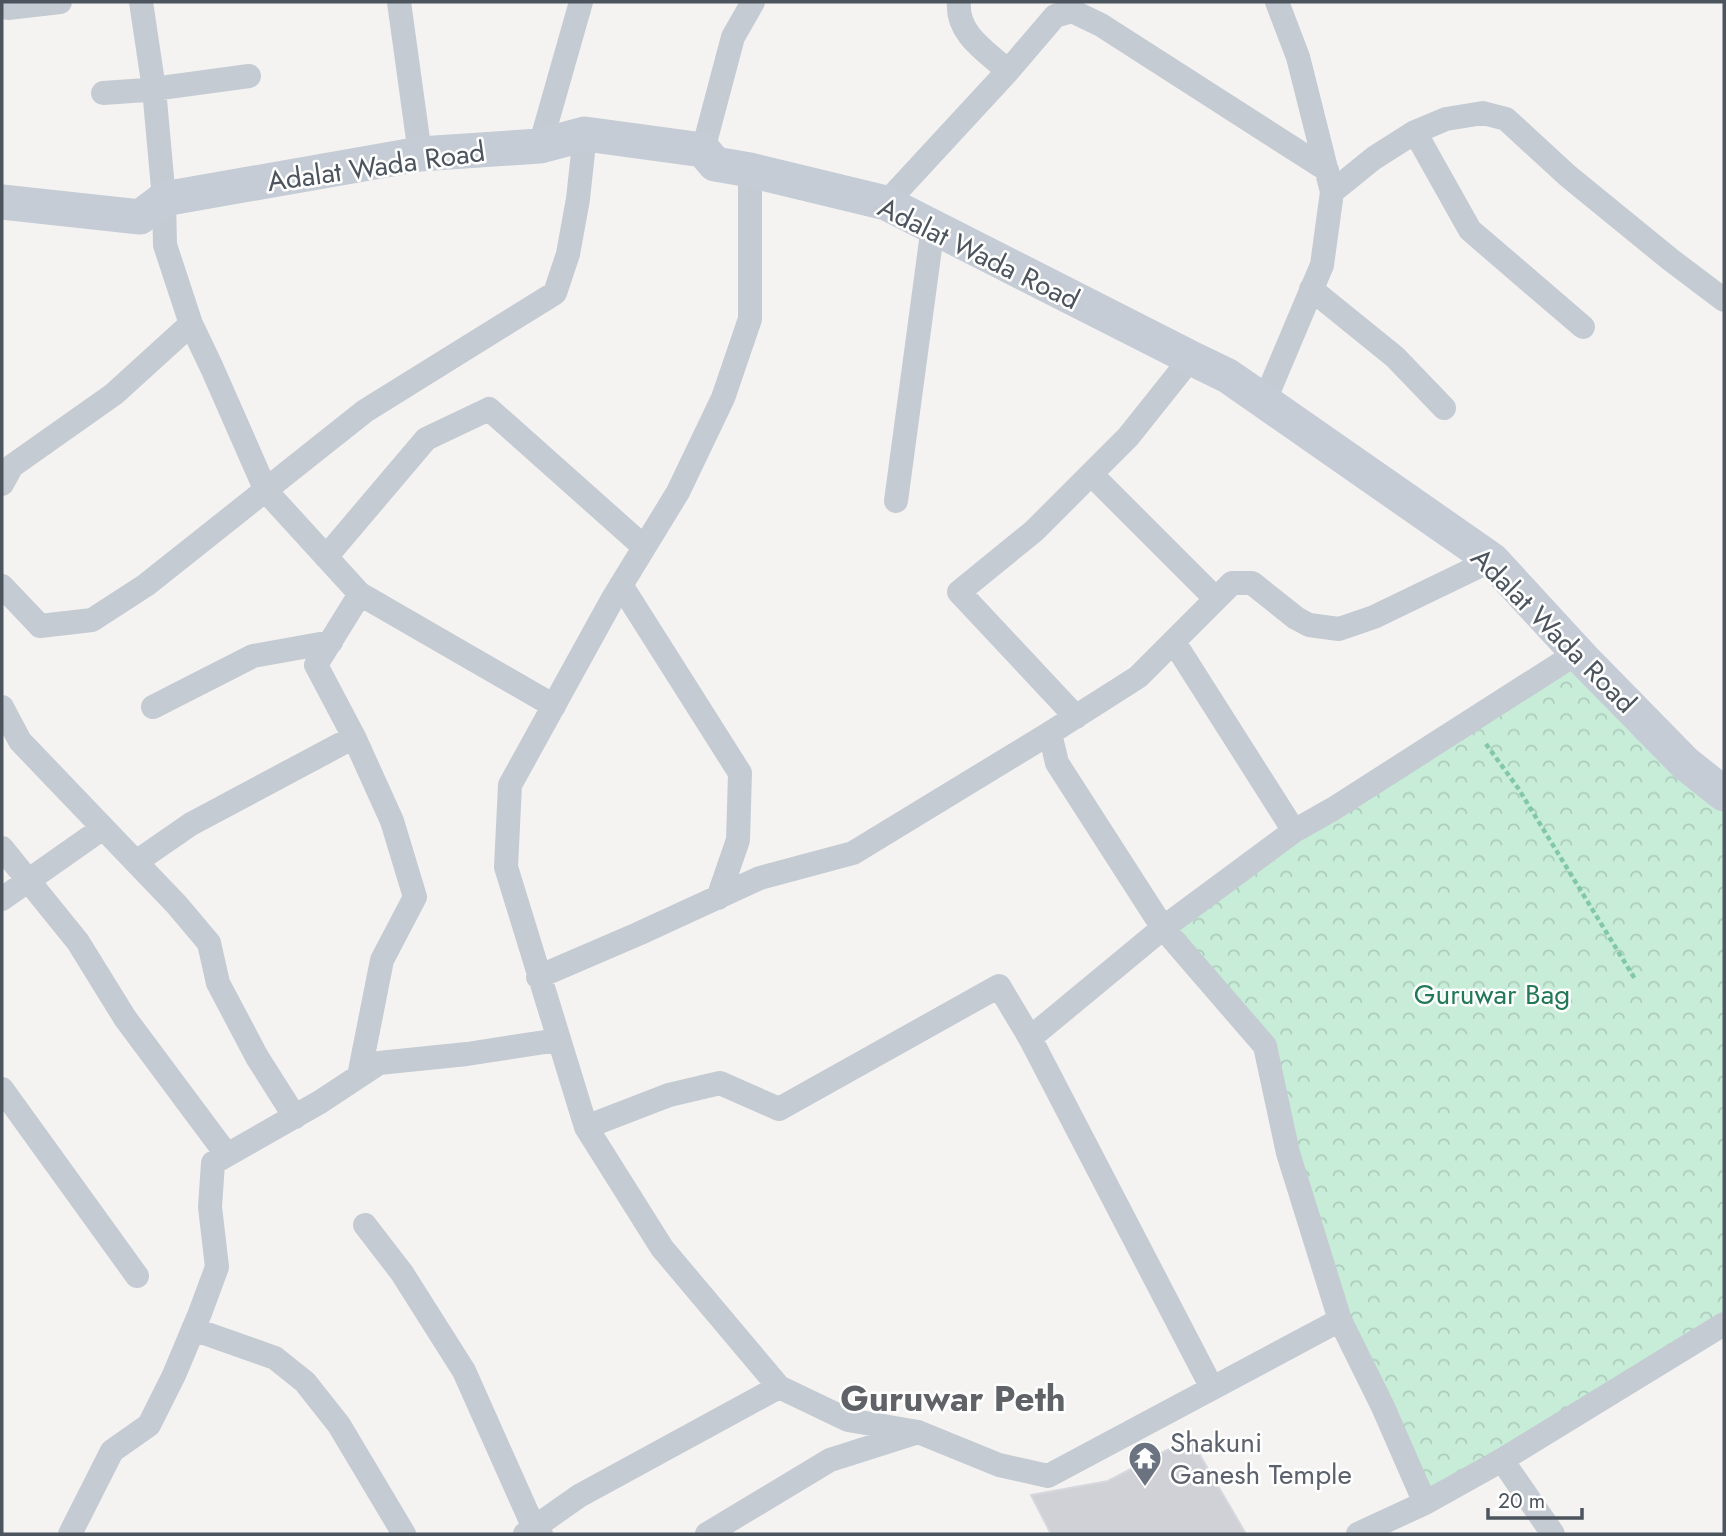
<svg xmlns="http://www.w3.org/2000/svg" width="1726" height="1536" font-family="Jost,sans-serif">
	<defs>
		<pattern id="park-crowns" width="20" height="18" patternUnits="userSpaceOnUse" patternTransform="scale(1.75)"><rect width="20" height="18" fill="#c7ecd8"/><path d="M2 6a3 3 0 1 1 6 0M12 15a3 3 0 1 1 6 0" fill="none" stroke="#adccbc"/></pattern>
	</defs>
	<rect width="100%" height="100%" fill="#f4f3f2"/>
	<path fill="url(#park-crowns)" d="M1585 661 1724 794V1333L1425 1497 1340 1320 1265 1046 1169 936 1299 842 1366 797Z"/>
	<path fill="#d0d1d6" stroke="#d7d8dd" stroke-width="2" d="M1190 1438 1246 1534H1051L1031 1495 1108 1481Z"/>
	<g fill="none" stroke-linecap="round" stroke-linejoin="round">
		<path stroke="#82c7aa" stroke-width="4.5" stroke-dasharray="5 3.5" stroke-linecap="butt" d="M1486 744 1518 788 1635 979"/>
		<path stroke="#c5cbd2" stroke-width="24" d="M399 2 420 154
			M959 2C956 34 987 52 1008 71
			M8 8 60 2
			M103 93 146 90 249 76
			M1415 132 1470 230 1583 327
			M540 146 581 2
			M703 150 733 37 753 2
			M750 170V319L723 398 678 492 612 600 510 785 506 867 586 1127 662 1248 779 1387 848 1420 918 1432
			M1332 192 1374 158 1415 132 1446 119 1483 113 1506 119 1568 176 1671 260 1724 300
			M886 203 1008 71 1055 16 1072 11 1101 25 1327 170
			M1311 289 1395 357 1444 408
			M191 324 212 368 266 491 360 594 554 706
			M1265 400 1322 265 1332 192 1298 57 1277 2
			M1091 474 1216 599
			M2 484 12 466 114 394 191 324 165 245 164 199 154 89 141 2
			M896 501 933 226
			M326 557 426 439 489 409 644 547
			M621 585 740 773 738 840 718 898
			M2 586 40 626 92 620 146 585 365 411 555 293 568 254 578 199 585 134
			M1174 642 1294 831
			M2 707 20 741 177 905 209 943 218 983 257 1057 295 1117
			M153 707 253 656 331 642
			M1076 717 959 592 1034 531 1128 437 1191 358
			M1050 733 1057 763 1163 928 1265 1046 1288 1153 1340 1320 1383 1407 1425 1503
			M2 848 78 942 125 1018 227 1155
			M136 862 191 824 354 737
			M2 899 103 828
			M538 977 638 934 760 878 853 853 1050 733 1138 677 1232 583H1252L1296 618 1309 625 1339 629 1374 617 1492 560
			M1030 1038 1163 928 1294 831 1333 809 1577 653
			M359 1076 382 960 415 897 392 821 354 737 316 665 360 594
			M2 1089 137 1276
			M586 1127 669 1095 720 1083 779 1109 999 986 1030 1038 1212 1388
			M365 1225 402 1273 464 1371 534 1528 541 1534
			M193 1329 275 1358 305 1382 339 1425 404 1534
			M1502 1460 1553 1534
			M70 1534 112 1451 149 1425 174 1375 200 1313 217 1267 210 1207 213 1163 320 1102 379 1063 467 1054 558 1040
			M525 1534 579 1496 779 1387
			M707 1534 830 1460 918 1432 999 1465 1048 1476 1340 1320
			M1358 1534 1425 1503 1502 1460 1724 1324"/>
		<path stroke="#c5ccd6" stroke-width="35" d="M2 202 140 217 164 199 420 154 540 146 585 134 703 150 715 164 750 170 886 203 1191 358 1228 376 1492 560 1585 661 1685 763 1724 794"/>
	</g>
	<defs>
		<symbol id="temple-pin" viewBox="-11 -11 22 30"><path d="M0 17L-7.5 6A9.5 9.5 0 1 1 7.5 6Z" fill="#6b7280" stroke="#fff"/><path d="M0-6L5-2H3V0L6.5 2.5H4V6H1.5V3h-3V6H-4V2.5H-6.5L-3 0V-2H-5Z" fill="#fff"/></symbol>
	</defs>
	<g fill-rule="evenodd">
		<use href="#temple-pin" x="1126" y="1439" width="38" height="52"/>
	</g>
	<g text-anchor="middle" stroke-width="5" stroke-linejoin="round" paint-order="stroke">
		<g font-size="28" fill="#4c545e" stroke="#fff">
			<text transform="translate(376 166) rotate(-8)" y="10">Adalat Wada Road</text>
			<text transform="translate(979 253) rotate(26)" y="10">Adalat Wada Road</text>
			<text transform="translate(1554 630) rotate(45)" y="10">Adalat Wada Road</text>
		</g>
		<g font-size="28" fill="#227955" stroke="#fff">
			<text x="1492" y="1004">Guruwar Bag</text>
		</g>
		<g font-size="28" fill="#5b616d" stroke="#fff" text-anchor="start">
			<text x="1170" y="1452">Shakuni<tspan x="1170" dy="32">Ganesh Temple</tspan></text>
		</g>
		<g font-size="35" font-weight="bold" fill="#5f6266" stroke="#fff">
			<text x="953" y="1411">Guruwar Peth</text>
		</g>
	</g>
	<rect width="1726" height="1536" fill="none" stroke="#4c545e" stroke-width="7"/>
	<path d="M1488 1508v10h94v-10" fill="none" stroke="#4c545e" stroke-width="3.5"/>
	<text x="1498" y="1508" font-size="21" fill="#4c545e" stroke="#ffffff" stroke-width="5" paint-order="stroke">20 m</text>
</svg>
